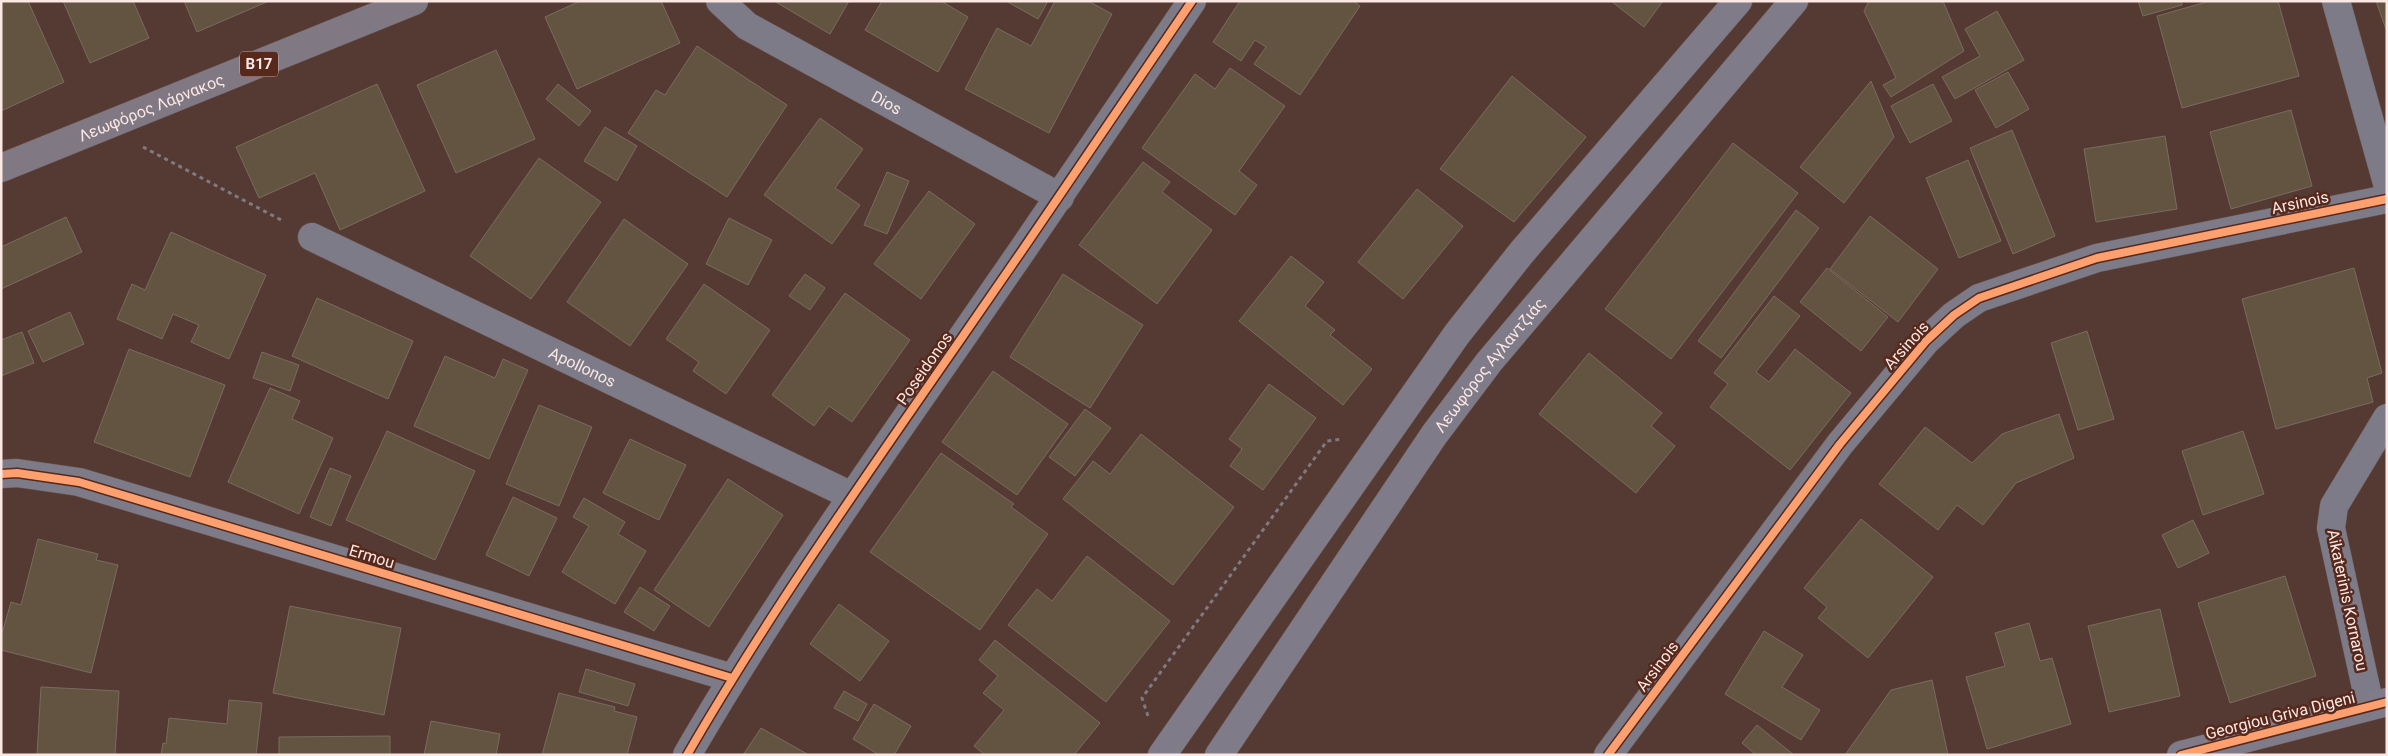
<svg xmlns="http://www.w3.org/2000/svg" width="2388" height="756" font-family="Roboto,sans-serif">
	<rect width="100%" height="100%" fill="#553a34"/>
	<path fill="#635442" stroke="#7a6b5e" d="M1 1H28L64 82 1 111Z
		M63 1H133L149 38 90 63Z
		M184 1H269L197 32Z
		M580 1H661L680 43 577 89 545 17Z
		M774 1H849L830 34Z
		M882 1H941L968 17 938 72 865 30Z
		M1006 1H1048L1038 19Z
		M1055 1H1088L1112 14 1049 133 965 89 997 28 1031 46Z
		M1240 1H1353L1360 6 1300 95 1254 64 1266 47 1255 40 1241 61 1213 42Z
		M1611 1H1663L1644 27Z
		M1869 1H1943L1964 51 1891 97 1883 85 1896 78 1864 11Z
		M2138 1H2181L2182 5 2143 16Z
		M2210 1H2278L2299 76 2182 108 2157 16Z
		M2376 1H2387V32Z
		M1997 11 2024 60 1955 99 1942 77 1980 56 1965 29Z
		M697 46 787 105 727 197 628 133 656 90 665 95Z
		M496 50 535 139 456 173 417 85Z
		M1230 68 1285 106 1239 171 1257 185 1235 215 1142 148 1195 74 1215 89Z
		M2008 72 2029 109 1996 128 1975 90Z
		M1512 76 1586 137 1514 222 1440 169Z
		M1871 81 1894 137 1844 203 1800 167Z
		M377 84 425 191 340 230 315 173 259 198 236 147Z
		M558 84 591 111 579 126 546 99Z
		M1933 84 1952 121 1910 143 1891 106Z
		M2291 110 2312 186 2231 209 2210 132Z
		M820 118 863 149 835 188 860 205 832 244 764 195Z
		M605 127 637 146 617 181 584 161Z
		M2012 130 2055 236 2013 254 1970 148Z
		M2165 136 2177 209 2096 222 2084 149Z
		M1733 143 1798 193 1671 359 1605 309Z
		M539 158 601 202 531 299 470 256Z
		M1968 160 2001 241 1959 258 1926 178Z
		M1143 162 1170 182 1162 192 1212 230 1157 304 1079 245Z
		M887 172 909 181 887 234 864 225Z
		M1417 189 1463 226 1403 299 1358 262Z
		M929 191 975 224 921 299 874 264Z
		M1796 210 1819 228 1721 358 1698 341Z
		M1870 216 1938 269 1898 322 1830 269Z
		M66 217 82 252 1 289V247Z
		M729 218 772 240 748 285 706 264Z
		M624 219 688 264 630 346 567 302Z
		M171 232 266 275 229 359 191 342 199 325 173 314 162 339 117 319 132 284 145 290Z
		M1291 256 1324 282 1305 306 1335 330 1330 335 1372 369 1343 405 1239 321Z
		M1827 268 1888 317 1861 351 1800 302Z
		M2354 268 2382 373 2367 378 2373 402 2276 429 2242 299Z
		M805 274 825 288 810 310 789 296Z
		M1063 274 1143 325 1090 408 1010 357Z
		M704 284 770 330 726 394 693 371 699 362 666 339Z
		M845 293 910 340 852 422 829 406 814 426 772 395Z
		M1774 296 1800 316 1756 372 1769 382 1795 349 1851 393 1790 470 1710 407 1728 384 1714 373Z
		M317 298 413 341 388 399 292 356Z
		M70 312 84 344 43 362 28 331Z
		M2087 331 2114 419 2078 430 2051 343Z
		M22 332 34 363 1 376V340Z
		M129 349 225 385 190 477 94 442Z
		M262 352 299 365 290 391 253 378Z
		M1589 353 1662 413 1651 426 1675 446 1636 493 1539 414Z
		M445 356 495 378 503 359 528 370 489 459 414 426Z
		M993 371 1068 424 1017 495 942 442Z
		M1269 384 1316 418 1263 490 1230 466 1242 449 1229 439Z
		M270 388 300 401 292 419 333 438 299 514 228 482Z
		M539 405 592 427 559 506 506 484Z
		M1085 409 1111 428 1075 476 1049 457Z
		M2059 414 2074 458 2016 483 1983 525 1957 505 1938 530 1879 484 1925 427 1972 463 2002 434Z
		M387 431 475 471 435 560 346 520Z
		M2243 431 2264 494 2203 515 2182 451Z
		M1141 434 1234 507 1173 585 1063 499 1093 461 1110 474Z
		M630 439 686 465 659 520 603 493Z
		M941 453 1014 504 1011 507 1048 534 980 630 870 552Z
		M330 468 351 476 331 526 310 517Z
		M728 479 783 515 709 627 654 590Z
		M513 497 557 518 529 576 486 555Z
		M584 498 625 522 618 534 646 551 615 604 562 572 589 526 573 517Z
		M1861 519 1933 577 1868 658 1818 618 1827 607 1804 588Z
		M2193 520 2209 553 2178 568 2162 535Z
		M38 539 98 554 96 560 118 565 91 673 1 650V637L11 602 21 605Z
		M1087 556 1170 621 1106 702 1008 625 1037 589 1052 601Z
		M2285 576 2316 676 2230 703 2198 603Z
		M640 587 670 606 654 631 624 612Z
		M839 604 889 641 860 681 810 644Z
		M290 606 401 628 384 715 273 693Z
		M2160 609 2180 696 2109 712 2088 626Z
		M2029 623 2040 661 2052 658 2071 724 1987 749 1966 677 2005 666 1995 633Z
		M1764 631 1803 655 1782 687 1820 710 1801 740 1725 694Z
		M995 640 1100 723 1074 755H985L974 746 1004 710 983 693 998 676 979 660Z
		M586 669 635 684 628 706 579 692Z
		M1932 680 1948 755H1845L1891 690Z
		M41 687 119 691 115 755H37Z
		M844 691 867 704 858 721 834 708Z
		M559 693 615 707 614 711 637 717 627 755H542Z
		M229 700 262 703 256 755H161L163 743 166 744 169 718 227 724Z
		M874 704 911 726 894 755H879L853 739Z
		M431 721 500 734 496 755H424Z
		M1757 725 1794 755H1756L1742 743Z
		M761 728 809 755H743Z
		M390 736V755H279V737Z"/>
	<g fill="none" stroke-linecap="round" stroke-linejoin="round">
		<defs>
			<g id="street">
				<path id="s1" d="M720 1 747 26 1060 197"/>
				<path d="M2336 1 2387 183"/>
				<path id="s2" d="M312 237 852 496"/>
				<path d="M1 474 17 473 79 482 732 678"/>
				<path d="M2370 706 2331 528 2334 506 2387 418"/>
				<path d="M687 755C771 610 868 473 963 336 1040 225 1116 114 1192 1"/>
				<path d="M1608 755 1840 444 1926 341 1954 315 1979 298 2097 258 2387 199"/>
			</g>
			<g id="secondary">
				<path d="M1162 755 1457 334 1522 252 1738 1"/>
				<path id="s3" d="M1219 755 1434 435 1489 362 1794 1"/>
				<path d="M2181 755 2387 702"/>
			</g>
			<g id="primary">
				<path id="s4" d="M1 168 414 1"/>
			</g>
		</defs>
		<use href="#street" stroke="#6d5853" stroke-width="29"/>
		<use href="#secondary" stroke="#6d5853" stroke-width="29"/>
		<use href="#primary" stroke="#6d5853" stroke-width="29"/>
		<path stroke="#807a80" stroke-width="3" stroke-dasharray="4 4" stroke-linecap="butt" d="M143 147 283 221
			M1148 716 1142 698 1327 441 1342 439"/>
		<use href="#street" stroke="#7c7b87" stroke-width="28"/>
		<use href="#secondary" stroke="#807b88" stroke-width="28"/>
		<use href="#primary" stroke="#807883" stroke-width="28"/>
		<defs>
			<path id="cycleway" d="M1 474 17 473 79 482 732 678
				M687 755C771 610 868 473 963 336 1040 225 1116 114 1192 1
				M1608 755 1840 444 1926 341 1954 315 1979 298 2097 258 2387 199
				M2181 755 2387 702"/>
		</defs>
		<use href="#cycleway" stroke="#57281c" stroke-width="11"/>
		<use href="#cycleway" stroke="#fca06f" stroke-width="8"/>
	</g>
	<g text-anchor="middle" stroke-width="5" stroke-linejoin="round" paint-order="stroke">
		<rect fill="#57281c" stroke="#caaea7" stroke-width="1" x="240" y="51.5" width="38" height="25" rx="4"/>
		<g font-size="15" font-weight="bold" fill="#fbe8e3">
			<text x="259" y="69">B17</text>
		</g>
		<g font-size="16" fill="#fbe8e3" stroke="#57281c">
			<text dy="6" stroke="none"><textPath href="#s1" startOffset="196">Dios</textPath></text>
			<text dy="6" stroke="none"><textPath href="#s4" startOffset="162">Λεωφόρος Λάρνακος</textPath></text>
			<text transform="translate(2300 202) rotate(-12)" y="6">Arsinois</text>
			<text transform="translate(1906 345) rotate(-48)" y="6">Arsinois</text>
			<text dy="6" stroke="none"><textPath href="#s3" startOffset="475">Λεωφόρος Αγλαντζιάς</textPath></text>
			<text dy="6" stroke="none"><textPath href="#s2" startOffset="300">Apollonos</textPath></text>
			<text transform="translate(924 368) rotate(-55)" y="6">Poseidonos</text>
			<text transform="translate(372 556) rotate(17)" y="6">Ermou</text>
			<text transform="translate(2348 600) rotate(78)" y="6">Aikaterinis Kornarou</text>
			<text transform="translate(1657 666) rotate(-53)" y="6">Arsinois</text>
			<text transform="translate(2280 715) rotate(-14)" y="6">Georgiou Griva Digeni</text>
		</g>
	</g>
	<rect width="2388" height="756" fill="none" stroke="#fbe8e3" stroke-width="5"/>
</svg>
